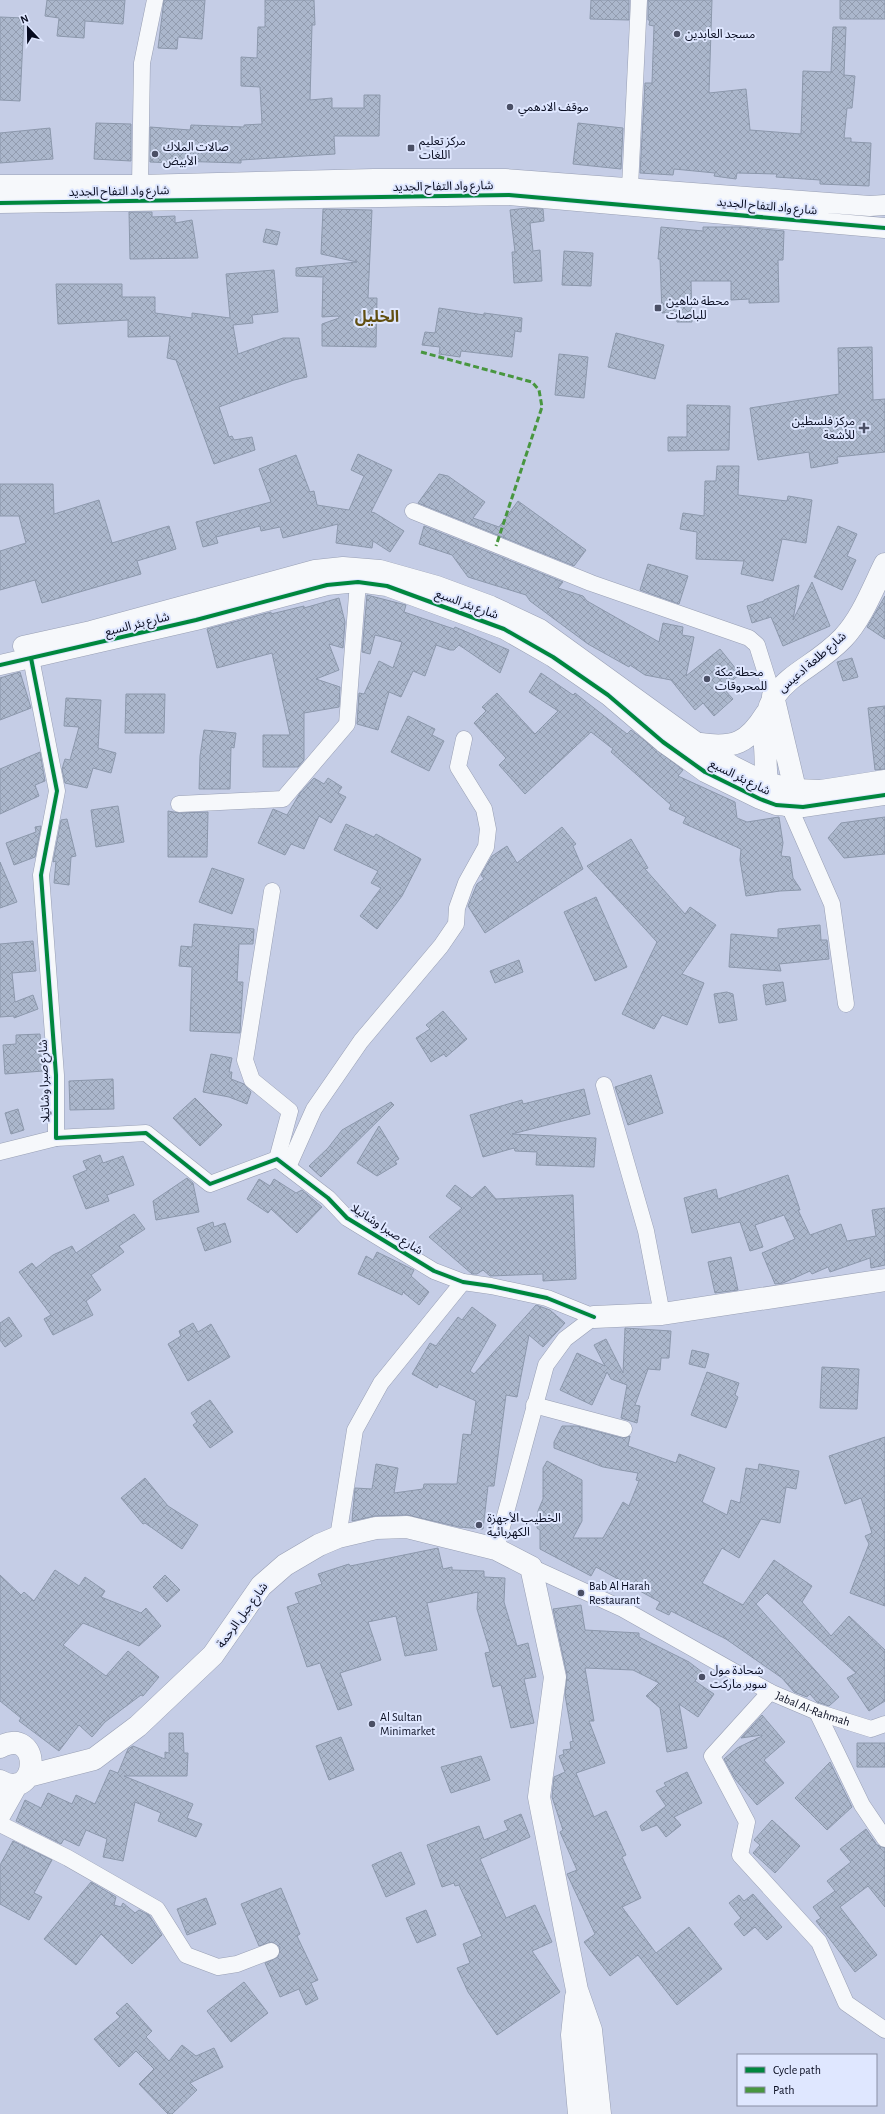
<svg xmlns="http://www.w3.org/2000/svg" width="885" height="2114" font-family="'Alegreya Sans','Noto Sans Arabic',sans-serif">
	<defs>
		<pattern id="building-cross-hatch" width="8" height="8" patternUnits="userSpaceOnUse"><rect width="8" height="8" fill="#abb7cc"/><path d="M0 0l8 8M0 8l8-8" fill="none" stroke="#929caf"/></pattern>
	</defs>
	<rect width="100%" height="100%" fill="#c5cde6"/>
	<path fill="url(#building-cross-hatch)" stroke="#8c98ac" d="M47 0H125L123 24 85 21 84 38 57 36 59 18 45 16Z
		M164 0H205L202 39 178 37 177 49 158 48Z
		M265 0H314L315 25H312L310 100 332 98V108H364V95H380L379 136H334L335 154 241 160V163L174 161 173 163 150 162V127L190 130 191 125 244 127V125L262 124 260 87 241 86V57L257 58 258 27H265Z
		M591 0H629V20L590 19Z
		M648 0H712L709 93 746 89 750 130 801 134 803 71 831 72 833 27H846L844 75 855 76 852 108H847L844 138H851V142L871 143 869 186 820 184V180L776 177 777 174 737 173 736 179 714 176 715 173 674 169 673 175 640 173 645 83H652L654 26 649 25 650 20H648Z
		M840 0H885V19H840Z
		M0 17 24 18 20 101 0 100Z
		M96 123 131 124V161L94 159Z
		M578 123 623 128 621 169 573 164Z
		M50 128 53 159 0 163V133Z
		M527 208 543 209 544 221 530 223 533 251 540 250 542 281 514 283 512 252H515L510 210Z
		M323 209 372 210 368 298H377L376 347 322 346V324L339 318 338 316 322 317 323 277 296 276V268L357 262 321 254Z
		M129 212H152V217L175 216V223L192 220 198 258 130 259Z
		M661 227 703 231V227H741L784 231 783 260H778L779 302 749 303V299L731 300V281H691L692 322H677L676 312 662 313 660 259H658Z
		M266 229 280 232 277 245 263 242Z
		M564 251 593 253 591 286 562 285Z
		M274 270 278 312 252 315 253 323 233 325 238 354 283 338H299L307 377 294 380 219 407 229 437 232 436 234 440 252 437 255 450 214 464 176 360 167 358 170 336 128 337V320L58 324 56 284H122V297H155V313L192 318V313L230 318 226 274Z
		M439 308 484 315V313L522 318 521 332 515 331 512 357 461 351 460 357 439 354 440 347 422 345 425 332 435 333Z
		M616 333 664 345 655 379 608 367Z
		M872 347 873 400 885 399V452L837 457 838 463 811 468 809 452 758 460 750 408 839 394 838 348Z
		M559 354 588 357 584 398 555 395Z
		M687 405 730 406 729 450 668 451V437H687Z
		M358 454 392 470 371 512 375 513 404 531 390 552 373 541 372 548 336 543 338 524 283 538 280 527 261 531 260 526 216 537 218 543 203 547 196 522 271 502 259 469 296 455 310 492 314 491 317 505 349 510 364 476 351 470Z
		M717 466H739L738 495 787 501 788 496 812 500 806 543 782 539 773 581 741 574 744 561 696 559 697 532 680 529 683 513 704 516 705 481H716Z
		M439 474 448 476 485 502 473 518 499 527 518 501 586 550 574 566 418 503Z
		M0 484H53L54 514 99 500 112 543 169 526 176 549 137 561 141 574 42 603 35 580 0 590V551L26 543 19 516H0Z
		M424 526 563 582 558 588 583 596 587 601 659 642 663 623 683 627 682 635 694 637 686 676 720 649 740 674 723 688 733 699 714 716 703 703 695 710 671 680 645 675 630 665 629 667 588 644 530 601 526 595 468 577 452 555 419 544Z
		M838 526 857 534 847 556 856 560 842 590 814 577Z
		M648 564 688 576 679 604 640 590Z
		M812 582 830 626 783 646 771 617 752 623 747 606 764 601V600L799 585 793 620Z
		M367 595 406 605 404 612 454 629 455 627 509 650 500 673 459 645 454 650H450L436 645 425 676 413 671 401 697 389 692 378 730 357 724 359 693 364 694 379 661 393 668 402 642 375 635 370 654 362 652Z
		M885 596V639L867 627Z
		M339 598 345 622 343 648 329 644 339 670 316 679 340 687 339 707 304 713V760L298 767H263V735H290L272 653 217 668 207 629 271 612V614L304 606V608Z
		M852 658 858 677 843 681 837 662Z
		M20 672 31 708 0 720V678Z
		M541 673 573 695 575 693 627 734 631 730 683 770 678 776 735 802 737 818 747 822 779 817 783 843 781 856 790 857 793 878 801 890 780 891 746 896 740 860 741 849 683 823 686 817 669 809 671 805 611 752 613 749 591 732 525 794 499 765 506 758 474 723 486 711 482 707 497 693 535 734 558 711 529 692Z
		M126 694H165L164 733H125Z
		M66 698 101 700 98 748 116 753 111 773 93 768 87 788 65 783 62 769 65 759 70 760 79 727 64 726Z
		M885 706V769L875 770 868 708Z
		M408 716 435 729 432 735 444 741 429 771 391 752Z
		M204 730 236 733 234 748 231 747 230 789H199L200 756Z
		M40 752 45 781 35 785 39 796 0 814V769Z
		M314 778 324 784 328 778 342 787 338 793 346 797 331 823 319 816 304 849 291 844 285 855 258 843 273 809 287 815 300 793Z
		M118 806 124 842 96 847 91 810Z
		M168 811 179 813 208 812 207 857H168Z
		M885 817V854L844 858 828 838 841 823Z
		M67 819 76 856 71 857 69 885 54 883 56 861 53 862 61 820Z
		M346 824 374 837 376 834 421 859 402 896 377 929 360 916 381 888 371 883 378 871 334 850Z
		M41 826 35 857 14 865 6 843 36 832 35 827Z
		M562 827 576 844 573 846 583 869 485 933 468 906 477 884 484 879 481 875 492 856 507 846 517 863Z
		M631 839 648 868 645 869 685 914 690 907 716 925 682 974 704 983 687 1025 662 1015 654 1029 622 1014 657 942 587 866Z
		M0 862 17 902 0 908Z
		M212 868 244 879 232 914 199 902Z
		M596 897 627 967 595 981 564 912Z
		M194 924 254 929 253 944H239L237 982H243L240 1033 190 1031 192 967 179 966 181 946 192 947Z
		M820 925 821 940H827L829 959 779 964 781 971 729 967 731 934 778 938V929Z
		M33 941 36 971 12 973 15 1002 33 995 38 1009 14 1018V1016L0 1017V944Z
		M519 960 523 972 495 983 490 971Z
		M783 982 786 1001 766 1005 763 985Z
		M727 992 733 994 737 1020 719 1023 714 994Z
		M443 1011 467 1039 446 1057 444 1054 431 1062 416 1038 430 1029 426 1025Z
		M40 1034 43 1071 5 1074 3 1045 16 1044V1035Z
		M211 1054 232 1058 229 1072H232L231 1079 244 1084 251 1092 247 1104 229 1097 203 1092Z
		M651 1075 663 1113 628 1125 615 1087Z
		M113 1079 114 1109 70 1110 69 1081Z
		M584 1089 590 1114 512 1134 596 1138 594 1167 536 1165 537 1152 515 1151 514 1148 483 1157 470 1115 522 1100 523 1104Z
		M195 1098 222 1125 200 1146 173 1118Z
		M391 1102 394 1105 321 1177 309 1166 328 1148 342 1130Z
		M18 1109 24 1130 11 1134 5 1113Z
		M379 1126 399 1159 395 1161 397 1164 377 1176 357 1163Z
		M100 1155 103 1163 123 1156 134 1185 107 1195 109 1201 86 1209 73 1176 87 1170 83 1161Z
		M788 1175 800 1210H798L810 1235 841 1224 847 1241 876 1236 872 1210 885 1208V1265L871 1268 870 1258 830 1272 828 1267 812 1274 810 1271 783 1283 775 1284 762 1253 795 1239 784 1215 755 1225 763 1247 750 1251 740 1222 692 1233 684 1198 716 1189 718 1199Z
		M187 1178 193 1183 199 1212 156 1220 153 1201Z
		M259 1179 270 1186 274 1179 296 1193 302 1190 322 1207 297 1233 271 1209 268 1213 247 1199Z
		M455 1185 472 1198 485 1186 496 1199 573 1195 576 1279 543 1281V1274L490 1276 483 1270 477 1274H472L429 1237 462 1208 446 1196Z
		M134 1214 145 1229 119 1246 124 1252 91 1275 101 1290 86 1301 93 1315 53 1335 44 1319 51 1315 19 1272 32 1263 36 1268 53 1255 72 1246 76 1253Z
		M213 1222 214 1227 225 1223 231 1242 205 1251 197 1228Z
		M377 1252 414 1270 411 1276 429 1292 419 1305 403 1292 402 1295 358 1274 366 1256 373 1260Z
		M731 1257 738 1290 715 1293 708 1262Z
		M536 1305 550 1310 565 1323 543 1347 529 1335 517 1397 506 1395 494 1486H488L483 1529 459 1527 407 1515 375 1516 352 1521 355 1488 372 1489 376 1464 398 1468 394 1493 423 1489 424 1484H457L463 1434 471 1435 476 1401 439 1384 437 1388 412 1374 430 1343 436 1346 458 1317 462 1320 472 1307 496 1325 470 1371 474 1374Z
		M9 1317 22 1336 5 1347 0 1340V1323Z
		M193 1323 198 1332 211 1324 230 1357 188 1381 168 1344 181 1336 179 1331Z
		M625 1328 671 1331 669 1358H661L660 1370 648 1369 635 1405 640 1406 637 1423 621 1418 627 1385 611 1379 607 1372 592 1405 560 1390 577 1353 605 1366 594 1345 606 1339 623 1373Z
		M692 1350 709 1354 705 1368 689 1364Z
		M822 1367 859 1369 857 1409 820 1408Z
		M707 1372 739 1383 735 1395 738 1397 726 1428 691 1415Z
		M210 1400 233 1432 210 1448 193 1425 197 1422 191 1413Z
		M562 1426H577L622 1438 630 1436 628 1446 676 1463 679 1454 715 1468 702 1502 727 1515 731 1500 740 1503 746 1468 758 1470 759 1464 799 1471 796 1489 786 1487 780 1523 761 1519 739 1558 722 1548 702 1583 743 1605 774 1560 812 1586 802 1602 831 1636 849 1616 885 1650V1701L869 1711 847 1678 856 1673 767 1593 756 1604 839 1697 829 1706 817 1702 810 1694 807 1697 794 1692 782 1678 726 1639 671 1611 669 1615 656 1609 660 1602 596 1567 591 1576 540 1549V1530L537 1528 538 1511 543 1499V1468L547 1461 582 1480V1521L573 1538H603L623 1502 629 1506 639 1481 636 1480 638 1473 603 1467 554 1448V1442Z
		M885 1437V1606L850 1593 869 1544 865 1536 872 1533 861 1498 845 1504 829 1456Z
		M145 1478 168 1506 198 1525 182 1549 145 1523 143 1524 121 1498Z
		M438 1548 443 1569 452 1567V1570L484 1571V1577L505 1578 504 1602 517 1646 528 1643 536 1677 524 1679 534 1723 511 1728 501 1685 493 1687 485 1653 490 1652 477 1609 478 1592 427 1603 437 1650 405 1656 396 1616 368 1622 381 1660 340 1673 352 1705 338 1710 320 1663 307 1667 287 1607 299 1603 295 1593 322 1584 318 1574 349 1564 350 1566Z
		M55 1570 79 1586 85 1577 105 1591 101 1597 141 1613 146 1608 161 1626 139 1646 83 1623 63 1645 106 1676 128 1651 159 1677 143 1696 141 1695 105 1722 92 1737 79 1725 59 1751 19 1721 21 1718 0 1701V1575L21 1595 24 1592 34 1601Z
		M165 1575 180 1590 167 1602 153 1587Z
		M581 1605 585 1630 639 1633V1637L689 1662 702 1672 695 1681 714 1694 698 1717 679 1704 687 1748 667 1752 660 1708 646 1696 659 1683 633 1670 585 1668 594 1721H589L605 1763 576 1773 594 1817 606 1811 626 1855 622 1857 641 1898 622 1907 656 1953 689 1927 722 1969 677 2005 638 1955 610 1976 584 1942 595 1934 567 1874 577 1870 560 1832 563 1830 552 1797 554 1777 565 1772 559 1756 564 1754 563 1750 571 1749 570 1742 573 1741 565 1695 567 1675 553 1609Z
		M762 1715 785 1742 764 1760 784 1783 757 1805 735 1779 724 1759 737 1748 762 1736V1735L741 1738Z
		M169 1733H183L184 1753H188L187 1776H124L193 1804 187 1818 202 1824 196 1837 158 1821 161 1813 135 1802 123 1861 103 1857 107 1839 86 1830 79 1846 64 1839 61 1844 16 1821 25 1800 41 1808 48 1793 72 1804 76 1795 95 1804 110 1770 118 1773 128 1749 133 1746 165 1759V1752L169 1753Z
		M341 1737 354 1770 329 1780 316 1746Z
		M857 1743H885V1767H857Z
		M481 1756 490 1780 451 1793 441 1767Z
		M830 1762 852 1807 827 1830 795 1798Z
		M687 1772 702 1803 674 1817 681 1825 666 1837 657 1825 642 1831 640 1826 666 1806 656 1791 666 1786 664 1783Z
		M521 1814 530 1837 480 1859 506 1918 535 1905 552 1942 532 1951 560 1992 497 2035 468 1992 457 1968 470 1963 463 1944 482 1936 459 1885 455 1886 454 1883 442 1887 427 1845 479 1826 484 1840 508 1830 504 1821Z
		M772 1820 800 1846 775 1873 753 1853 760 1845 754 1840Z
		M866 1829 877 1845 885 1848V1907L868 1886 840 1907 877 1955 855 1972 816 1921 821 1918 813 1907 835 1891 827 1881 851 1862 840 1849Z
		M13 1841 52 1860 34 1893 42 1897 29 1920 0 1904V1865Z
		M401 1852 415 1884 386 1897 372 1865Z
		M91 1882 116 1897 114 1905 121 1907 123 1903 135 1913 139 1910 149 1915 162 1935 132 1964 101 1934 76 1965 44 1939Z
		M281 1888 300 1934 297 1936 318 1980 311 1983 318 1999 306 2005 299 1989 280 1997 265 1963 278 1957 280 1947 272 1942 259 1946 241 1904Z
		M753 1894 782 1927 767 1940 755 1927 744 1936 734 1924 741 1918 729 1903 739 1895 744 1901Z
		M206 1898 216 1924 187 1935 177 1909Z
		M426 1910 436 1935 417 1943 406 1918Z
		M244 1982 268 2013 231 2042 207 2011Z
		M127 2003 152 2031 146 2037 169 2061 182 2045 196 2056 214 2048 223 2067 190 2083 197 2090 172 2114H168L139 2084 154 2069 136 2051 119 2067 94 2039 120 2017 116 2013Z"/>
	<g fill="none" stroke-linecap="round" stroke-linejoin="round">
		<defs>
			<g id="minor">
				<path d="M140 185 142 63 155 0"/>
				<path d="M630 187 639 0"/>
				<path d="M413 511 591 583 749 638 757 645 773 696"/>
				<path d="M31 658 57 791 41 875 56 1075V1138L146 1133 210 1184 277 1159 328 1198 347 1218 434 1271 463 1282 491 1286 547 1298 594 1317"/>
				<path d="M179 804 283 799 347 724 358 582"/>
				<path d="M789 806 832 904 846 1004"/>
				<path d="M272 891 245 1060 252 1080 290 1111 277 1159"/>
				<path d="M604 1085 646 1231 662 1314"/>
				<path d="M0 1152 56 1138"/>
				<path d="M288 1167 314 1109 361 1041 441 946 456 924 457 908 466 883 486 847 488 829 484 809 458 767 464 739"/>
				<path d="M534 1405 624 1429"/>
				<path d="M338 1537 355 1430 381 1383 463 1282"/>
				<path d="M496 1549 546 1365 565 1339 594 1317"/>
				<path id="s1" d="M531 1567 623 1609 770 1692 817 1712 871 1729 885 1724"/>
				<path d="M770 1692 712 1756 747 1822 740 1855 819 1942 846 2003 885 2030"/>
				<path d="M817 1712 862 1805 885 1839"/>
				<path d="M0 1824 68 1858 157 1909 186 1955 218 1967 237 1964 271 1951"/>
			</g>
			<path id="tertiary" d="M0 185H140L374 179H505L870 206 885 205
				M0 203 509 195 885 228
				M23 646 91 631 315 570 343 567 380 570 437 586 491 606 540 629 703 747 733 766 765 782 795 789 821 790 885 780
				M0 665 196 620 327 585 358 582 387 586 504 629 553 657 608 695 663 742 705 772 760 799 776 805 803 807 885 795"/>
			<path id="secondary" d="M773 696 795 789 789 806C783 799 772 791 768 783 765 776 766 756 765 747 760 677 805 678 843 638 862 618 873 588 885 564
				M700 744C734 749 748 743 766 714
				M594 1317 662 1314 885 1280
				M0 1747C42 1725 40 1803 0 1781
				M28 1776 94 1759 138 1726 213 1655 261 1586 285 1565 319 1545 338 1537 376 1528 407 1527 496 1549 531 1567 555 1677 539 1797 577 1990 591 2030 600 2114
				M0 1814 17 1784
				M576 1997 572 2035 579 2114"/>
		</defs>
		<use href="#minor" stroke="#989fb4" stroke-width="17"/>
		<use href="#tertiary" stroke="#989fb4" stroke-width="21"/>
		<use href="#secondary" stroke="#989fb4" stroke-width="23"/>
		<use href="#minor" stroke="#f6f8fb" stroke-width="16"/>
		<use href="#tertiary" stroke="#f6f8fb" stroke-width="20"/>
		<use href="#secondary" stroke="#f6f8fb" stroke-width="22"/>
		<path stroke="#48963f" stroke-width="3" stroke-dasharray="6 3" stroke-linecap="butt" d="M421 352 532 382 539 390 542 407 496 546"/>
		<defs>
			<path id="cycleway" d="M0 203 509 195 885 228
				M31 658 57 791 41 875 56 1075V1138L146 1133 210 1184 277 1159 328 1198 347 1218 434 1271 463 1282 491 1286 547 1298 594 1317
				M0 665 196 620 327 585 358 582 387 586 504 629 553 657 608 695 663 742 705 772 760 799 776 805 803 807 885 795"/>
		</defs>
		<use href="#cycleway" stroke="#dfe7ff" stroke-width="6"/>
		<use href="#cycleway" stroke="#00873e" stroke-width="4"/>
	</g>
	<g fill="#4a4f65" stroke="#dfe7ff" stroke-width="1.5">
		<circle cx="677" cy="34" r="4"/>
		<circle cx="510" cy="107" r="4"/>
		<rect x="407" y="144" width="8" height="8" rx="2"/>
		<circle cx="155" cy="154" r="4"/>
		<rect x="654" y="304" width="8" height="8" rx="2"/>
		<path d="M862 422h4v4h4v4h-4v4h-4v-4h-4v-4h4z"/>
		<circle cx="707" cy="679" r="4"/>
		<circle cx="479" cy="1525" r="4"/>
		<circle cx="581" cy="1593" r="4"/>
		<circle cx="702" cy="1677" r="4"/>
		<circle cx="372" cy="1724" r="4"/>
	</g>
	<g text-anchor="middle" stroke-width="4" stroke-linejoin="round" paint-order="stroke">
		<g font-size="12" fill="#070b1f" stroke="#dfe7ff" text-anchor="start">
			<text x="685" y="38">مسجد العابدين</text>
			<text x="518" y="111">موقف الادهمي</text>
			<text x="419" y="145">مركز تعليم<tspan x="419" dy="14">اللغات</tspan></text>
			<text x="163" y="151">صالات الملاك<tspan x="163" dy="14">الأبيض</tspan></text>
			<text x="666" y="305">محطة شاهين<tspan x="666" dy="14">للباصات</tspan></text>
			<text x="855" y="425" text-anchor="end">مركز فلسطين<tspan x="855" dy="14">للأشعة</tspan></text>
			<text x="715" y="676">محطة مكة<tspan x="715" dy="14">للمحروقات</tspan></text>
			<text x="487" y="1522">الخطيب الأجهزة<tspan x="487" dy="14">الكهربائية</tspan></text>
			<text x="589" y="1590">Bab Al Harah<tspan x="589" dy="14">Restaurant</tspan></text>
			<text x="710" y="1674">شحادة مول<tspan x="710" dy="14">سوبر ماركت</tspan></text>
			<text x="380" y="1721">Al Sultan<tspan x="380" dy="14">Minimarket</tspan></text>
		</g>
		<g font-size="12" fill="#070b1f" stroke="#dfe7ff">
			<text transform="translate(443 186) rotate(-1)" y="4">شارع واد التفاح الجديد</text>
			<text transform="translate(119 191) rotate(-1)" y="4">شارع واد التفاح الجديد</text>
			<text transform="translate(767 206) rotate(5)" y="4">شارع واد التفاح الجديد</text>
			<text transform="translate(467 604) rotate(20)" y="4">شارع بئر السبع</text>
			<text transform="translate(137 624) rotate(-14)" y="4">شارع بئر السبع</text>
			<text transform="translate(812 662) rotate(-41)" y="4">شارع طلعة ادعيس</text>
			<text transform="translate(740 777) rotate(26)" y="4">شارع بئر السبع</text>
			<text transform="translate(44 1081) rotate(-92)" y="4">شارع صبرا وشاتيلا</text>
			<text transform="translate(387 1229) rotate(33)" y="4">شارع صبرا وشاتيلا</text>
			<text transform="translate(242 1615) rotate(-54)" y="4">شارع جبل الرحمة</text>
			<text dy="4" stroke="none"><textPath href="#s1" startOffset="316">Jabal Al-Rahmah</textPath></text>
		</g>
		<g font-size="16" font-weight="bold" fill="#614f11" stroke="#dfe7ff">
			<text x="377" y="322">الخليل</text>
		</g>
	</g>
	<rect x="737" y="2054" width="140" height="52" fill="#dfe7ff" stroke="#898fa5"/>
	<rect x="745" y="2067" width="20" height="6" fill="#00873e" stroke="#898fa5"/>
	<text x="773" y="2074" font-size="12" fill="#070b1f">Cycle path</text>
	<rect x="745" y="2087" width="20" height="6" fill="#48963f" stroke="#898fa5"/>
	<text x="773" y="2094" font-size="12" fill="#070b1f">Path</text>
	<g transform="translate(28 28) rotate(338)" stroke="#dfe7ff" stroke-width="3" paint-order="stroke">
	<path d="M0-3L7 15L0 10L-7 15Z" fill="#070b1f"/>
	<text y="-6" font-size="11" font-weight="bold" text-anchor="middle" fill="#070b1f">N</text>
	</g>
</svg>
